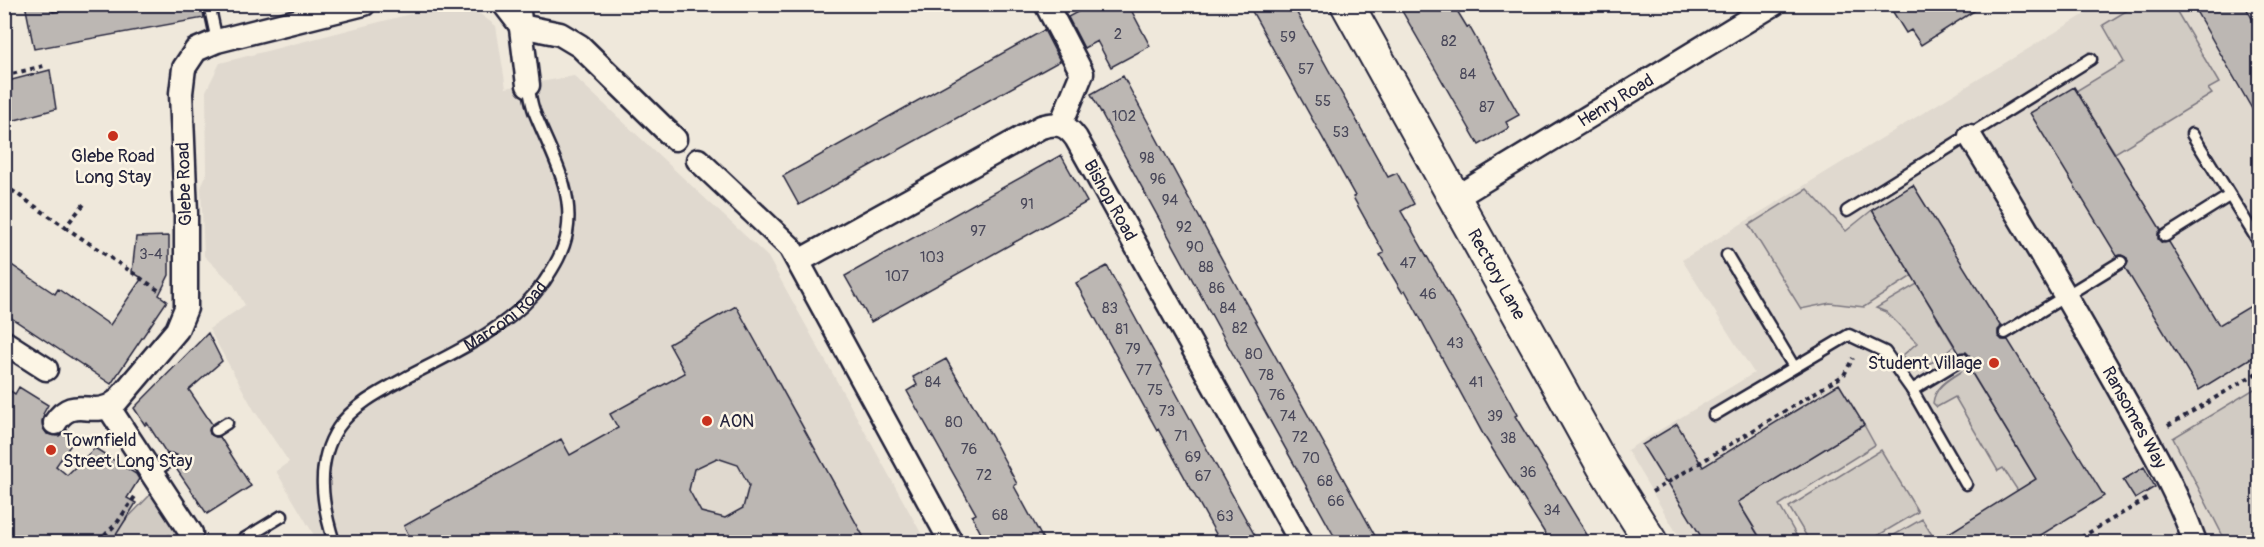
<svg xmlns="http://www.w3.org/2000/svg" width="2264" height="547" font-family="Pangolin,sans-serif">
	<rect width="100%" height="100%" fill="#efe8db"/>
	<filter id="ink" filterUnits="userSpaceOnUse"><feTurbulence type="fractalNoise" baseFrequency=".0167" numOctaves="2"/><feDisplacementMap in="SourceGraphic" scale="12" xChannelSelector="R" yChannelSelector="G"/><feConvolveMatrix kernelMatrix="1 2 1 2 8 2 1 2 1" color-interpolation-filters="sRGB"/></filter>
	<g filter="url(#ink)">
		<path fill="#e0d9cf" d="M2100 5H2259V542H1682L1627 450 1754 373 1682 260Z
			M434 8 480 14 496 26 506 88 574 76 768 257 926 542H318L276 471 289 462 254 410 209 329 245 305 233 284 204 256 201 188 207 172 206 91 220 63Z"/>
		<path fill="#d1cbc3" stroke="#7a767f" stroke-width="1.5" d="M2136 5H2173L2219 83 2208 89 2212 94 2115 153 2076 91 2124 62 2103 25Z
			M1807 189 1846 231 1872 210 1912 276 1864 307 1830 303 1801 309 1749 225Z
			M1917 284 1954 346C1937 362 1925 372 1902 356L1917 343 1886 312 1876 308Z
			M1968 367 2036 479 2018 491 2003 468 1998 471 1955 397 1937 407 1933 403C1935 384 1954 377 1968 367Z
			M2259 386V542H2226L2173 438Z
			M1864 425 1875 445 1779 505 1799 540 1795 542H1763L1738 502Z
			M1881 450 1918 512 1867 542H1810L1789 507Z
			M154 491 185 537 175 542 169 535 159 542H104Z
			M1922 519 1936 541 1933 542H1882Z"/>
		<path fill="#bcb7b3" stroke="#22223b" stroke-width="1.5" fill-rule="evenodd" d="M25 4H52L53 12 98 4H202L204 18 34 49Z
			M1092 4H1128L1150 46 1111 67 1097 41 1084 48 1068 17Z
			M1248 4H1292L1388 177 1397 173 1414 204 1401 211 1508 398 1517 415 1515 416 1592 543H1551L1483 434 1405 290 1402 292 1380 255 1384 253 1353 197 1355 196Z
			M1398 4H1453L1467 27 1469 26 1519 115 1506 122 1509 128 1479 145Z
			M1888 4H1985L1921 45 1911 30 1906 33Z
			M2192 4H2244L2259 31V121Z
			M1044 30 1060 61 799 205 783 176Z
			M50 70 56 109 4 123V82Z
			M1123 76 1238 289 1379 543H1338L1229 347 1091 94Z
			M2074 87 2161 230 2158 233V239L2162 243 2169 242 2219 325 2259 301V353L2199 390 2125 268 2128 262 2127 258 2121 255 2117 256 2030 113Z
			M1061 155 1087 202 871 322 845 276Z
			M1913 185 2001 327 1998 330V336L2002 340H2008L2104 496 2028 543H1933L2036 479 1967 365 1970 362V356L1966 352 1959 353 1872 210Z
			M169 236V275L159 295 167 301 111 384 4 313V260L55 294 58 289 110 325 142 278 132 272 136 237Z
			M1107 266 1187 413 1259 543H1221L1158 429 1157 430 1076 283Z
			M736 306 867 543H413L404 526 561 439 570 455 618 428 610 414 685 373 669 344ZM717 458 738 465 749 485 743 508 725 518 701 512 689 490 694 469Z
			M208 333 222 361 189 390 212 424 209 430 210 434 216 437H220L251 486 207 514 175 467 178 460 177 455 171 453 167 454 147 423 145 425 134 408Z
			M946 359 992 437 1017 484 1014 486 1045 543H986L972 516 976 514 907 391 917 385 913 377Z
			M1839 384 1864 425 1738 502 1763 543H1705L1667 481 1665 482 1642 445 1677 424 1703 467Z
			M4 387 15 394 19 387 48 405 43 414 44 415 42 421 43 428 47 434 59 436 67 430 77 436 56 466 67 475 95 448 136 474 139 479 127 498 136 503 111 543H4Z
			M2144 467 2155 487 2135 499 2123 480Z"/>
		<g fill="none" stroke-linecap="round" stroke-linejoin="round">
			<defs>
				<g id="service">
					<path d="M209 4 217 41"/>
					<path d="M2192 134 2260 244"/>
					<path d="M1847 211 2091 59"/>
					<path d="M2165 236 2229 196"/>
					<path d="M1727 255 1794 367"/>
					<path d="M2005 333 2121 262"/>
					<path d="M1912 390 1963 359"/>
					<path d="M1714 415 1849 335 1885 352 1912 390 1966 484"/>
					<path d="M216 430 227 423"/>
					<path d="M152 473 171 460"/>
					<path d="M239 542 282 516"/>
					<path id="s1" d="M334 542C322 505 315 463 338 428 353 405 383 390 407 377 455 352 511 328 544 282 554 267 564 251 567 233 575 189 549 150 534 111 531 103 530 94 528 85"/>
				</g>
				<g id="minor">
					<path d="M504 4 521 26 560 34 580 46 675 139"/>
					<path d="M1046 4 1082 73 1061 124"/>
					<path d="M519 12 528 85"/>
					<path id="s2" d="M1970 136C2020 218 2069 300 2116 384 2145 436 2175 486 2195 542"/>
					<path d="M698 160 790 247 951 542"/>
					<path id="s3" d="M1455 198 1774 4"/>
					<path id="s4" d="M799 261 1041 127C1057 122 1066 124 1076 138L1301 542"/>
					<path d="M4 342 46 369"/>
					<path d="M109 408 191 533"/>
					<path d="M55 423C74 393 93 421 117 401L177 330 186 308V213L181 93 184 68 196 50 217 41 364 4"/>
				</g>
				<g id="secondary">
					<path id="s5" d="M1347 4 1603 466 1651 542"/>
				</g>
			</defs>
			<use href="#service" stroke="#22223b" stroke-width="15"/>
			<use href="#minor" stroke="#22223b" stroke-width="27"/>
			<use href="#secondary" stroke="#22223b" stroke-width="36"/>
			<path stroke="#22223b" stroke-width="4" stroke-dasharray="4.5 4.5" stroke-linecap="butt" d="M4 76 47 65
				M4 185 65 227 85 203
				M65 227 161 292
				M2168 426 2260 371
				M1652 492 1844 375 1853 358
				M98 542 117 523 136 495
				M2073 542 2150 497"/>
			<use href="#service" stroke="#fcf5e5" stroke-width="10"/>
			<use href="#minor" stroke="#fcf5e5" stroke-width="22"/>
			<use href="#secondary" stroke="#fcf5e5" stroke-width="32"/>
		</g>
	</g>
	<g fill="#c8321e" stroke="#fcf5e5" stroke-width="2">
		<circle cx="113" cy="136" r="6"/>
		<circle cx="1994" cy="363" r="6"/>
		<circle cx="707" cy="421" r="6"/>
		<circle cx="51" cy="450" r="6"/>
	</g>
	<g text-anchor="middle" stroke-width="5" stroke-linejoin="round" paint-order="stroke">
		<g font-size="15" fill="#484759">
			<text x="1118" y="39">2</text>
			<text x="1288" y="42">59</text>
			<text x="1449" y="46">82</text>
			<text x="1306" y="74">57</text>
			<text x="1468" y="79">84</text>
			<text x="1323" y="106">55</text>
			<text x="1487" y="112">87</text>
			<text x="1124" y="121">102</text>
			<text x="1341" y="137">53</text>
			<text x="1147" y="163">98</text>
			<text x="1158" y="184">96</text>
			<text x="1170" y="205">94</text>
			<text x="1027" y="209">91</text>
			<text x="1184" y="232">92</text>
			<text x="978" y="236">97</text>
			<text x="1195" y="252">90</text>
			<text x="151" y="259">3-4</text>
			<text x="932" y="262">103</text>
			<text x="1408" y="268">47</text>
			<text x="1206" y="272">88</text>
			<text x="897" y="281">107</text>
			<text x="1217" y="293">86</text>
			<text x="1428" y="299">46</text>
			<text x="1110" y="313">83</text>
			<text x="1228" y="313">84</text>
			<text x="1240" y="333">82</text>
			<text x="1122" y="334">81</text>
			<text x="1455" y="348">43</text>
			<text x="1133" y="354">79</text>
			<text x="1254" y="359">80</text>
			<text x="1144" y="375">77</text>
			<text x="1266" y="380">78</text>
			<text x="933" y="387">84</text>
			<text x="1476" y="387">41</text>
			<text x="1155" y="395">75</text>
			<text x="1277" y="400">76</text>
			<text x="1167" y="416">73</text>
			<text x="1288" y="421">74</text>
			<text x="1495" y="421">39</text>
			<text x="954" y="427">80</text>
			<text x="1181" y="441">71</text>
			<text x="1300" y="442">72</text>
			<text x="1508" y="443">38</text>
			<text x="969" y="454">76</text>
			<text x="1193" y="462">69</text>
			<text x="1311" y="463">70</text>
			<text x="1528" y="477">36</text>
			<text x="984" y="480">72</text>
			<text x="1203" y="481">67</text>
			<text x="1325" y="486">68</text>
			<text x="1336" y="506">66</text>
			<text x="1552" y="515">34</text>
			<text x="1000" y="520">68</text>
			<text x="1225" y="521">63</text>
		</g>
		<g font-size="18" fill="#22223b" stroke="#fcf5e5">
			<text dy="6" stroke="none"><textPath href="#s3" startOffset="188">Henry Road</textPath></text>
			<text transform="translate(184 184) rotate(-92)" y="6">Glebe Road</text>
			<text dy="6" stroke="none"><textPath href="#s4" startOffset="388">Bishop Road</textPath></text>
			<text dy="6" stroke="none"><textPath href="#s5" startOffset="309">Rectory Lane</textPath></text>
			<text dy="6" stroke="none"><textPath href="#s1" startOffset="321">Marconi Road</textPath></text>
			<text dy="6" stroke="none"><textPath href="#s2" startOffset="326">Ransomes Way</textPath></text>
		</g>
		<g font-size="18" fill="#22223b" stroke="#fcf5e5" text-anchor="start">
			<text x="113" y="162" text-anchor="middle">Glebe Road<tspan x="113" dy="21">Long Stay</tspan></text>
			<text x="1982" y="369" text-anchor="end">Student Village</text>
			<text x="719" y="427">AON</text>
			<text x="63" y="446">Townfield<tspan x="63" dy="21">Street Long Stay</tspan></text>
		</g>
	</g>
	<rect width="2264" height="547" fill="none" stroke="#fcf5e5" stroke-width="24"/>
	<rect x="12" y="12" width="2240" height="523" fill="none" stroke="#22223b" stroke-width="2" filter="url(#ink)"/>
</svg>
